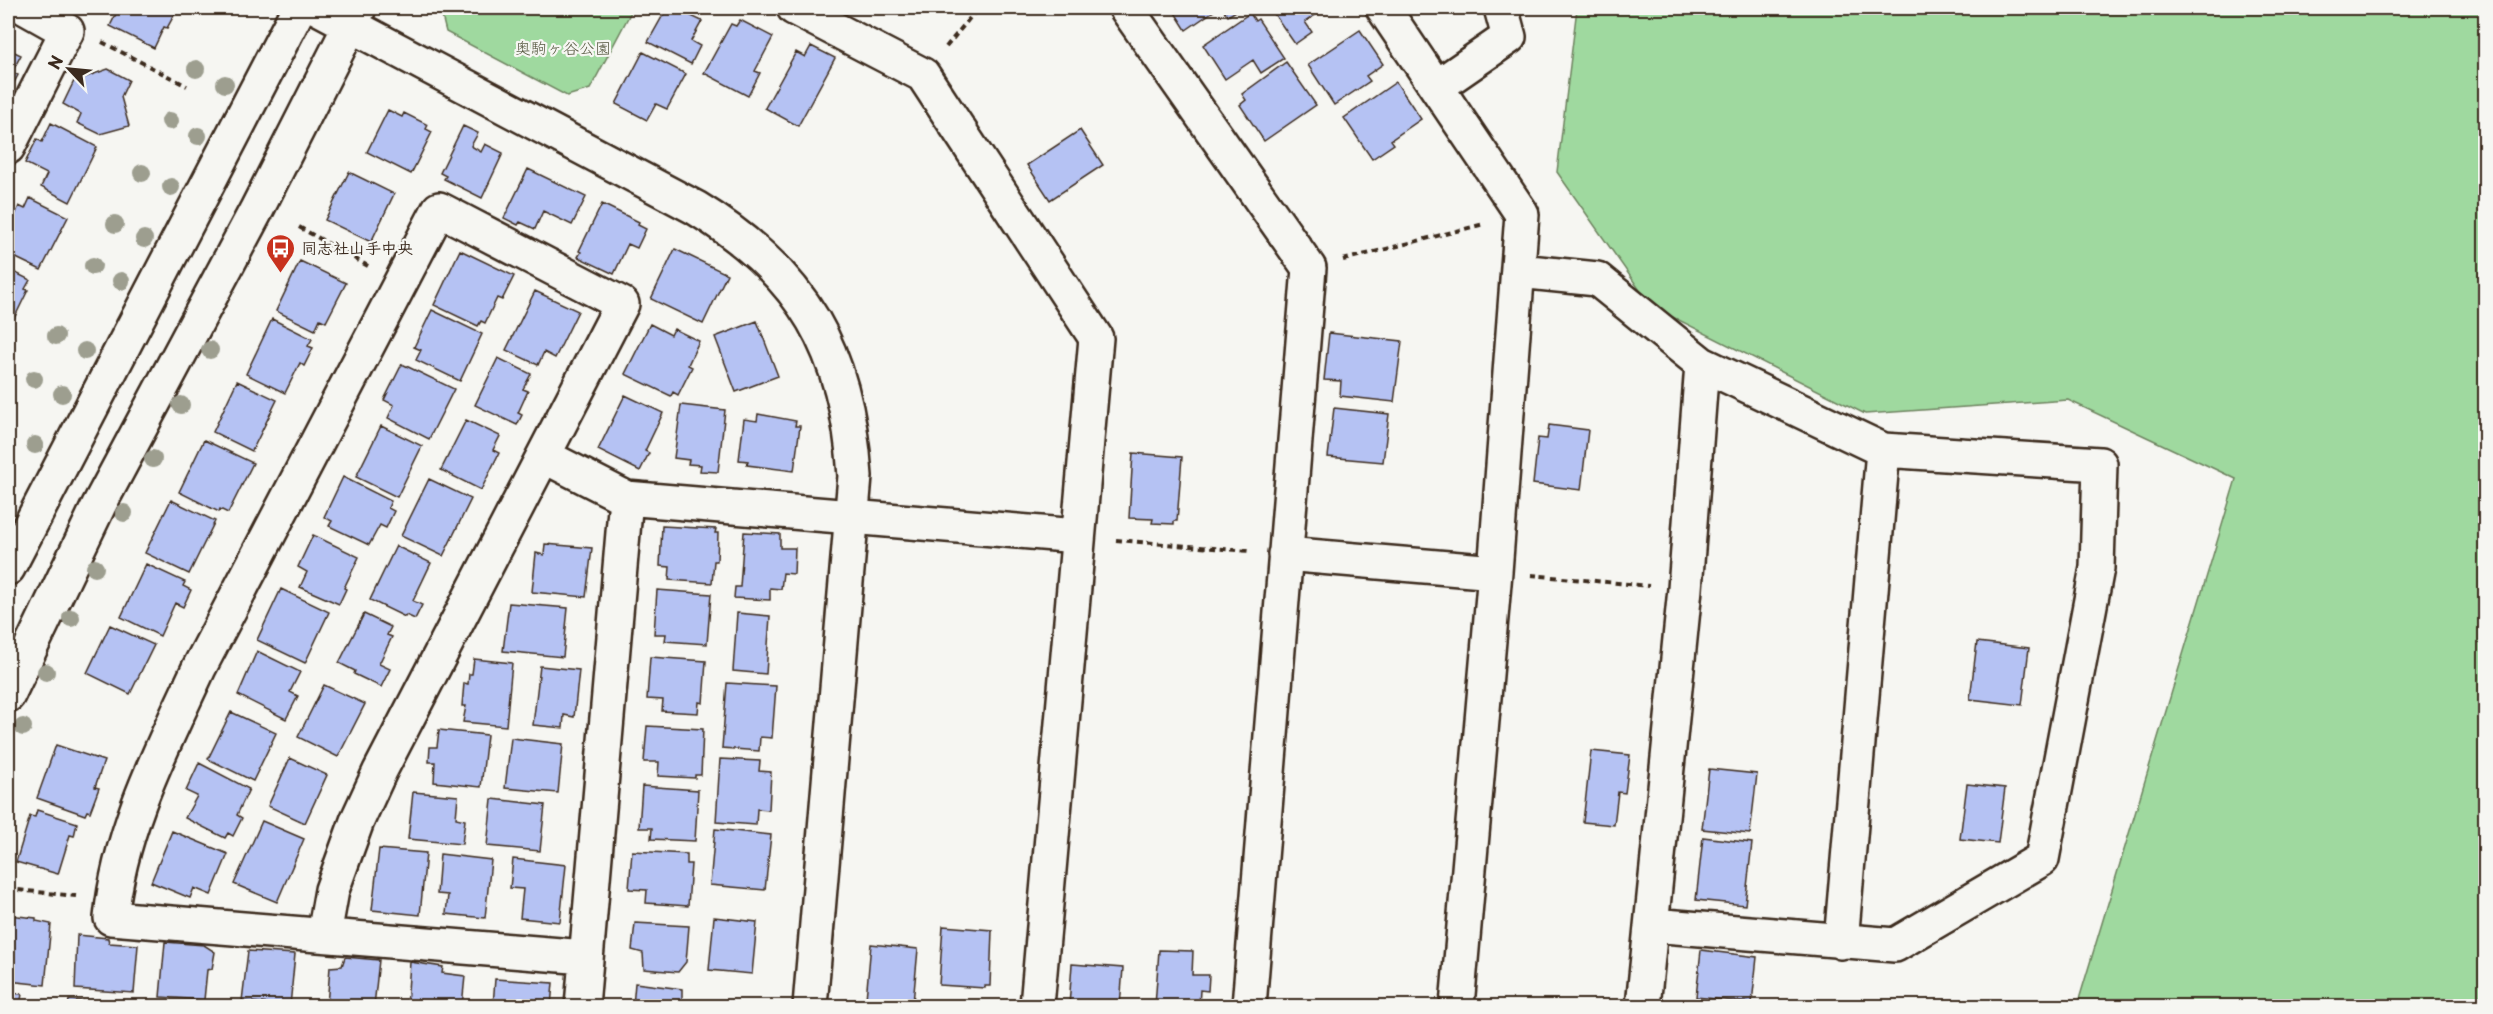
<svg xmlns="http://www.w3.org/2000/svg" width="2493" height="1014" font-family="'Playpen Sans','Klee One',sans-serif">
	<rect width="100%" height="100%" fill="#f6f6f2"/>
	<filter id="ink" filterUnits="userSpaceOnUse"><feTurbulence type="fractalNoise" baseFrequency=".0167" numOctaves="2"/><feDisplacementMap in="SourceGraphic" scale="12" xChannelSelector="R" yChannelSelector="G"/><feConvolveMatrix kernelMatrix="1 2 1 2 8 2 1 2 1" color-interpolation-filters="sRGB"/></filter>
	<g filter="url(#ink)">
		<path fill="#9fd99f" stroke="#6d825e" stroke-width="1.5" d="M440 8H633L590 89 567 96 446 32Z
			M1577 8H2485V1006H2077L2236 479 2068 400 1865 414 1651 306 1557 172Z"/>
		<path fill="#b5c2f3" stroke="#3b2a1e" stroke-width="1.5" d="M119 8H178L167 28 164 27 154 48 110 26Z
			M667 8H691L687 14 702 21 691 41 700 46 691 64 648 42Z
			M1172 8H1218L1186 30Z
			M1222 8H1241L1228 16Z
			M1270 8H1326L1305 22 1312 32 1295 44Z
			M1250 13 1255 21 1258 19 1284 58 1261 73 1253 60 1225 79 1203 45Z
			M740 20 773 37 755 71 760 73 748 96 704 73 731 24 736 26Z
			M1360 30 1383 64 1366 76 1370 81 1334 105 1308 65Z
			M811 46 835 58 798 126 765 108 796 52 805 57Z
			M8 49 21 55 12 72 18 75 8 94Z
			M643 52 686 74 667 109 656 104 647 120 616 104Z
			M1286 62 1316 105 1264 141 1240 105 1246 100 1242 94Z
			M108 69 129 80 121 97 129 126 100 134 77 123 81 114 63 104 74 81Z
			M1396 82 1421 119 1391 140 1394 144 1372 159 1344 118Z
			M388 110 402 117 404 113 428 125 426 129 432 132 411 174 367 152Z
			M51 123 97 147 70 202 41 187 47 174 25 163 37 139 42 142Z
			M463 126 478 133 471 146 481 152 485 144 503 153 482 198 444 179 446 176 440 173Z
			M1080 130 1103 165 1050 200 1027 165Z
			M528 169 586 197 572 225 543 211 535 229 520 222 518 225 504 218Z
			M349 172 394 194 371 242 325 220Z
			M30 198 68 217 41 270 8 254 15 234 8 231 19 206 25 209Z
			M602 204 639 222 638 225 646 229 637 248 628 244 614 274 578 257 581 252 579 251Z
			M675 249 727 274 703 324 651 299Z
			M460 250 514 276 502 300 497 298 485 323 481 321 478 326 434 305Z
			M300 261 346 283 326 322 320 319 315 330 276 311Z
			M8 269 30 280 25 289 28 290 8 331Z
			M535 291 578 311 555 358 544 352 538 365 506 350Z
			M432 310 482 334 460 381 416 360 421 350 414 347Z
			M272 319 312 339 308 346 313 348 304 366 300 363 285 393 246 374Z
			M757 321 778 376 736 392 715 337Z
			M650 324 671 335 674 329 699 341 688 365 692 367 678 395 673 392 671 396 625 374Z
			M1329 333 1402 341 1394 402 1340 396 1341 381 1324 380Z
			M498 358 531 374 523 389 528 391 518 413 522 415 517 425 475 405Z
			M402 364 454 389 429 439 388 418 394 405 384 400Z
			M237 381 277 400 252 451 213 432Z
			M625 395 663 413 645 451 649 453 640 471 598 450Z
			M681 405 725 410 718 472 700 471 701 465 688 464 689 460 674 458Z
			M1334 408 1389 414 1383 462 1328 457Z
			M758 414 796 421 795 426H800L794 471 747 465 748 461 739 460 744 419 757 421Z
			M466 420 500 436 493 450 499 453 481 490 441 470Z
			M1549 425 1588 430 1581 490 1533 484 1538 438 1547 439Z
			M381 426 422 446 397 497 356 477Z
			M204 440 253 463 228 513 220 509 219 512 179 492Z
			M1133 453 1182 457 1177 521H1174V524L1152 523 1153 519 1129 518Z
			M343 477 391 501 388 508 394 511 386 528 380 525 369 545 329 526 332 521 324 517Z
			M429 479 471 499 443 556 401 536Z
			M171 500 215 521 189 574 145 553Z
			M662 526 716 529 715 533H718L717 561H714L712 583 669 580 670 567 660 566Z
			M744 532 780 534V548H795L794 574 783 573 781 589 770 588V600L734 598 735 587H740Z
			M313 535 359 557 344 588 346 589 339 604 300 587 307 572 298 567Z
			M545 544 592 548 586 597 532 592 536 553 544 555Z
			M396 546 431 563 413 601 422 605 415 619 406 615 405 617 370 600Z
			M146 564 185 582 183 586 191 590 183 607 175 603 160 636 121 617Z
			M281 589 329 612 305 663 257 640Z
			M657 590 711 594 707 644 665 641 666 634H654Z
			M509 603 568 608 563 657 503 651Z
			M737 613 770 616 766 674 733 671Z
			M364 614 391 627 387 635 392 637 379 664 390 669 381 687 354 674 355 671 339 663Z
			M110 625 154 645 130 694 87 673Z
			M1977 642 2029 648 2022 705 1970 699Z
			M257 651 300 672 290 692 298 696 286 719 238 695Z
			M650 657 706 661 703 703 699 702 698 713 662 711 663 700 647 699Z
			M474 659 512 663 506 726 463 722 466 706H462L464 683 468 684 469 674H472Z
			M540 666 579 670 574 717 564 715 563 728 533 725Z
			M727 683 776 686 772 738 760 737 759 751 722 748Z
			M324 685 365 704 338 757 298 737Z
			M231 712 276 733 253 781 208 759Z
			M647 726 703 729 701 775H695V778L658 776 659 762H644Z
			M439 730 487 735 481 787 434 782 435 762H429L430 747H437Z
			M511 738 563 744 558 793 505 788Z
			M56 745 104 761 95 787 99 788 90 812 87 811 85 815 37 798Z
			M1591 751 1630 755 1625 793 1618 792 1614 825 1583 822Z
			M290 758 327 775 305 823 268 806Z
			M720 759 760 761 759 771 771 772 769 810 757 809 756 825 716 822Z
			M199 763 249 789 237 815 242 818 233 836 228 833 225 838 185 818 197 796 186 791Z
			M1709 769 1757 774 1750 834 1702 829Z
			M1967 784 2005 788 1998 843 1960 839Z
			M642 786 698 790 695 841 651 839 652 828H639Z
			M413 792 458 796 456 818 465 820 462 844 408 839Z
			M492 799 545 805 540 851 487 846Z
			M37 810 77 823 74 836 70 835 58 874 16 862 30 816 35 817Z
			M262 821 304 839 277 902 234 884Z
			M715 829 771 835 765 890 710 885Z
			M172 831 228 854 211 895 194 888 190 898 151 882Z
			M1703 837 1752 843 1745 905 1696 900Z
			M379 849 426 853 420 915 372 910Z
			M632 851 687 854V864H691L688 906 646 903 647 890 629 889Z
			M440 854 491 860 485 918 446 914 448 895 437 894Z
			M513 859 566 865 560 922 520 918 523 889 510 888Z
			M8 915 36 918V921L51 924 45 985 8 981Z
			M714 917 757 922 752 974 709 970Z
			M635 923 689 926 686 962 678 972 644 969 643 953 632 950Z
			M943 926 992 930 990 986H985V988L939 985Z
			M77 935 108 938 109 943 138 945 134 993 75 989Z
			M165 942 204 945 215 952 212 969 207 970 204 1000 160 997Z
			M871 944 918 949 913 1003 866 999Z
			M1159 950 1193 951 1192 975H1209L1208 991 1200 990 1199 1006H1155Z
			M1701 950 1757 957 1752 1003 1696 997Z
			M248 951 295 954 290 1006 242 1001Z
			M345 957 379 960 374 1006H327L330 967 342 966Z
			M410 962 443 967 442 973 465 976 462 1006H407Z
			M1072 964 1123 968 1120 1006H1069Z
			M495 979 553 983 551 1006H493Z
			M635 983 682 989V1006H633Z
			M8 993 22 994 20 1006H8Z
			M69 1000 122 1004V1006H68Z
			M938 1001 983 1005V1006H938Z
			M706 1002 738 1004V1006H705Z"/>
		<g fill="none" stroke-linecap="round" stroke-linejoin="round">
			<defs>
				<path id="street" d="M794 8 923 75 1096 338 1037 1006
					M1126 8 1309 268 1249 1006
					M1383 8 1522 214 1495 572 1457 1006
					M1438 86 1509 37 1501 8
					M8 147 67 31 26 8
					M1519 271 1597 279 1702 364 1883 450 2100 464 2097 568 2042 859 1895 945 1652 925
					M544 456 626 498 1077 536
					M1285 554 1495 572
					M324 935 332 890 357 821 380 771 622 304 439 209 199 668C162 748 120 828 111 918L585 957
					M1841 942 1883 450
					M582 1006 626 498
					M1643 1006 1685 589 1702 364"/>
				<path id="secondary" d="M318 8 696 208C804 274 847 351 855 476L810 1006
					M8 568 299 8
					M8 695 99 505 257 209 359 8"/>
			</defs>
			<use href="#street" stroke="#3b2a1e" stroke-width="38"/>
			<use href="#secondary" stroke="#3b2a1e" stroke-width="38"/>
			<path stroke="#3b2a1e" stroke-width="4" stroke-dasharray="6 4.5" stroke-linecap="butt" d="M102 42 187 86
				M946 47 978 8
				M299 227 368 266
				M1343 260 1484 224
				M1116 540 1249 551
				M1531 575 1649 586
				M8 889 76 896"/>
			<use href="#street" stroke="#f6f6f2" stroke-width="33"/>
			<use href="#secondary" stroke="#f6f6f2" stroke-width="33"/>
		</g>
		<g fill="#9d9e8f">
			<circle cx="196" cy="69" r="9"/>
			<circle cx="225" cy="84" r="9"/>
			<circle cx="170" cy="121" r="9"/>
			<circle cx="198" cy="136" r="9"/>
			<circle cx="142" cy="173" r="9"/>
			<circle cx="171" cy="187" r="9"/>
			<circle cx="115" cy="224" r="9"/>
			<circle cx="144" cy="239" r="9"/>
			<circle cx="93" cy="266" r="9"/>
			<circle cx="121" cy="281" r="9"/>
			<circle cx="56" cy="336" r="9"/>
			<circle cx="210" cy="350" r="9"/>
			<circle cx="85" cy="351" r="9"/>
			<circle cx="34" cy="379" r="9"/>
			<circle cx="62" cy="394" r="9"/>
			<circle cx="181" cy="405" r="9"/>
			<circle cx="35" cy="445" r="9"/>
			<circle cx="153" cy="459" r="9"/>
			<circle cx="124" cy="513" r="9"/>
			<circle cx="95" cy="568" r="9"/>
			<circle cx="71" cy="618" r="9"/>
			<circle cx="46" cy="672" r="9"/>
			<circle cx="23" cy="727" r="9"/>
		</g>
	</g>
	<defs>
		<symbol id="bus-pin" viewBox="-11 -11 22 30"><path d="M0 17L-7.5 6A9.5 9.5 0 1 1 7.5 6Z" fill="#c8321e" stroke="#f6f6f2"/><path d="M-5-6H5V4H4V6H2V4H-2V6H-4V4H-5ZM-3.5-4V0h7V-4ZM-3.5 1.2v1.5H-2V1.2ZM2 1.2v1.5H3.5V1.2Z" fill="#fff"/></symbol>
	</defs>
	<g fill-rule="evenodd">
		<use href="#bus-pin" x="264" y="232" width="33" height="45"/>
	</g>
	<g text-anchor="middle" stroke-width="4.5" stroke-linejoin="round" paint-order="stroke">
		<g font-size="16" fill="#54563e" stroke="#f6f6f2">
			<text x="563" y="54">奥駒ヶ谷公園</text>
		</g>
		<g font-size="16" font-weight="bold" fill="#3b2a1e" stroke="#f6f6f2" text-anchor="start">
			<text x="301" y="254">同志社山手中央</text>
		</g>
	</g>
	<rect width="2493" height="1014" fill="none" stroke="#f6f6f2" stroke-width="30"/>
	<rect x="15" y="15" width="2463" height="984" fill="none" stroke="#3b2a1e" stroke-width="2" filter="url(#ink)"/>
	<g transform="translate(69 69) rotate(296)" stroke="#f6f6f2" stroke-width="4.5" paint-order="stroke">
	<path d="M0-4.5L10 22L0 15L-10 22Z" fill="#3b2a1e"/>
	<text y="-9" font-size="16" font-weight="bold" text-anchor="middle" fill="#3b2a1e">N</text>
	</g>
</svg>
